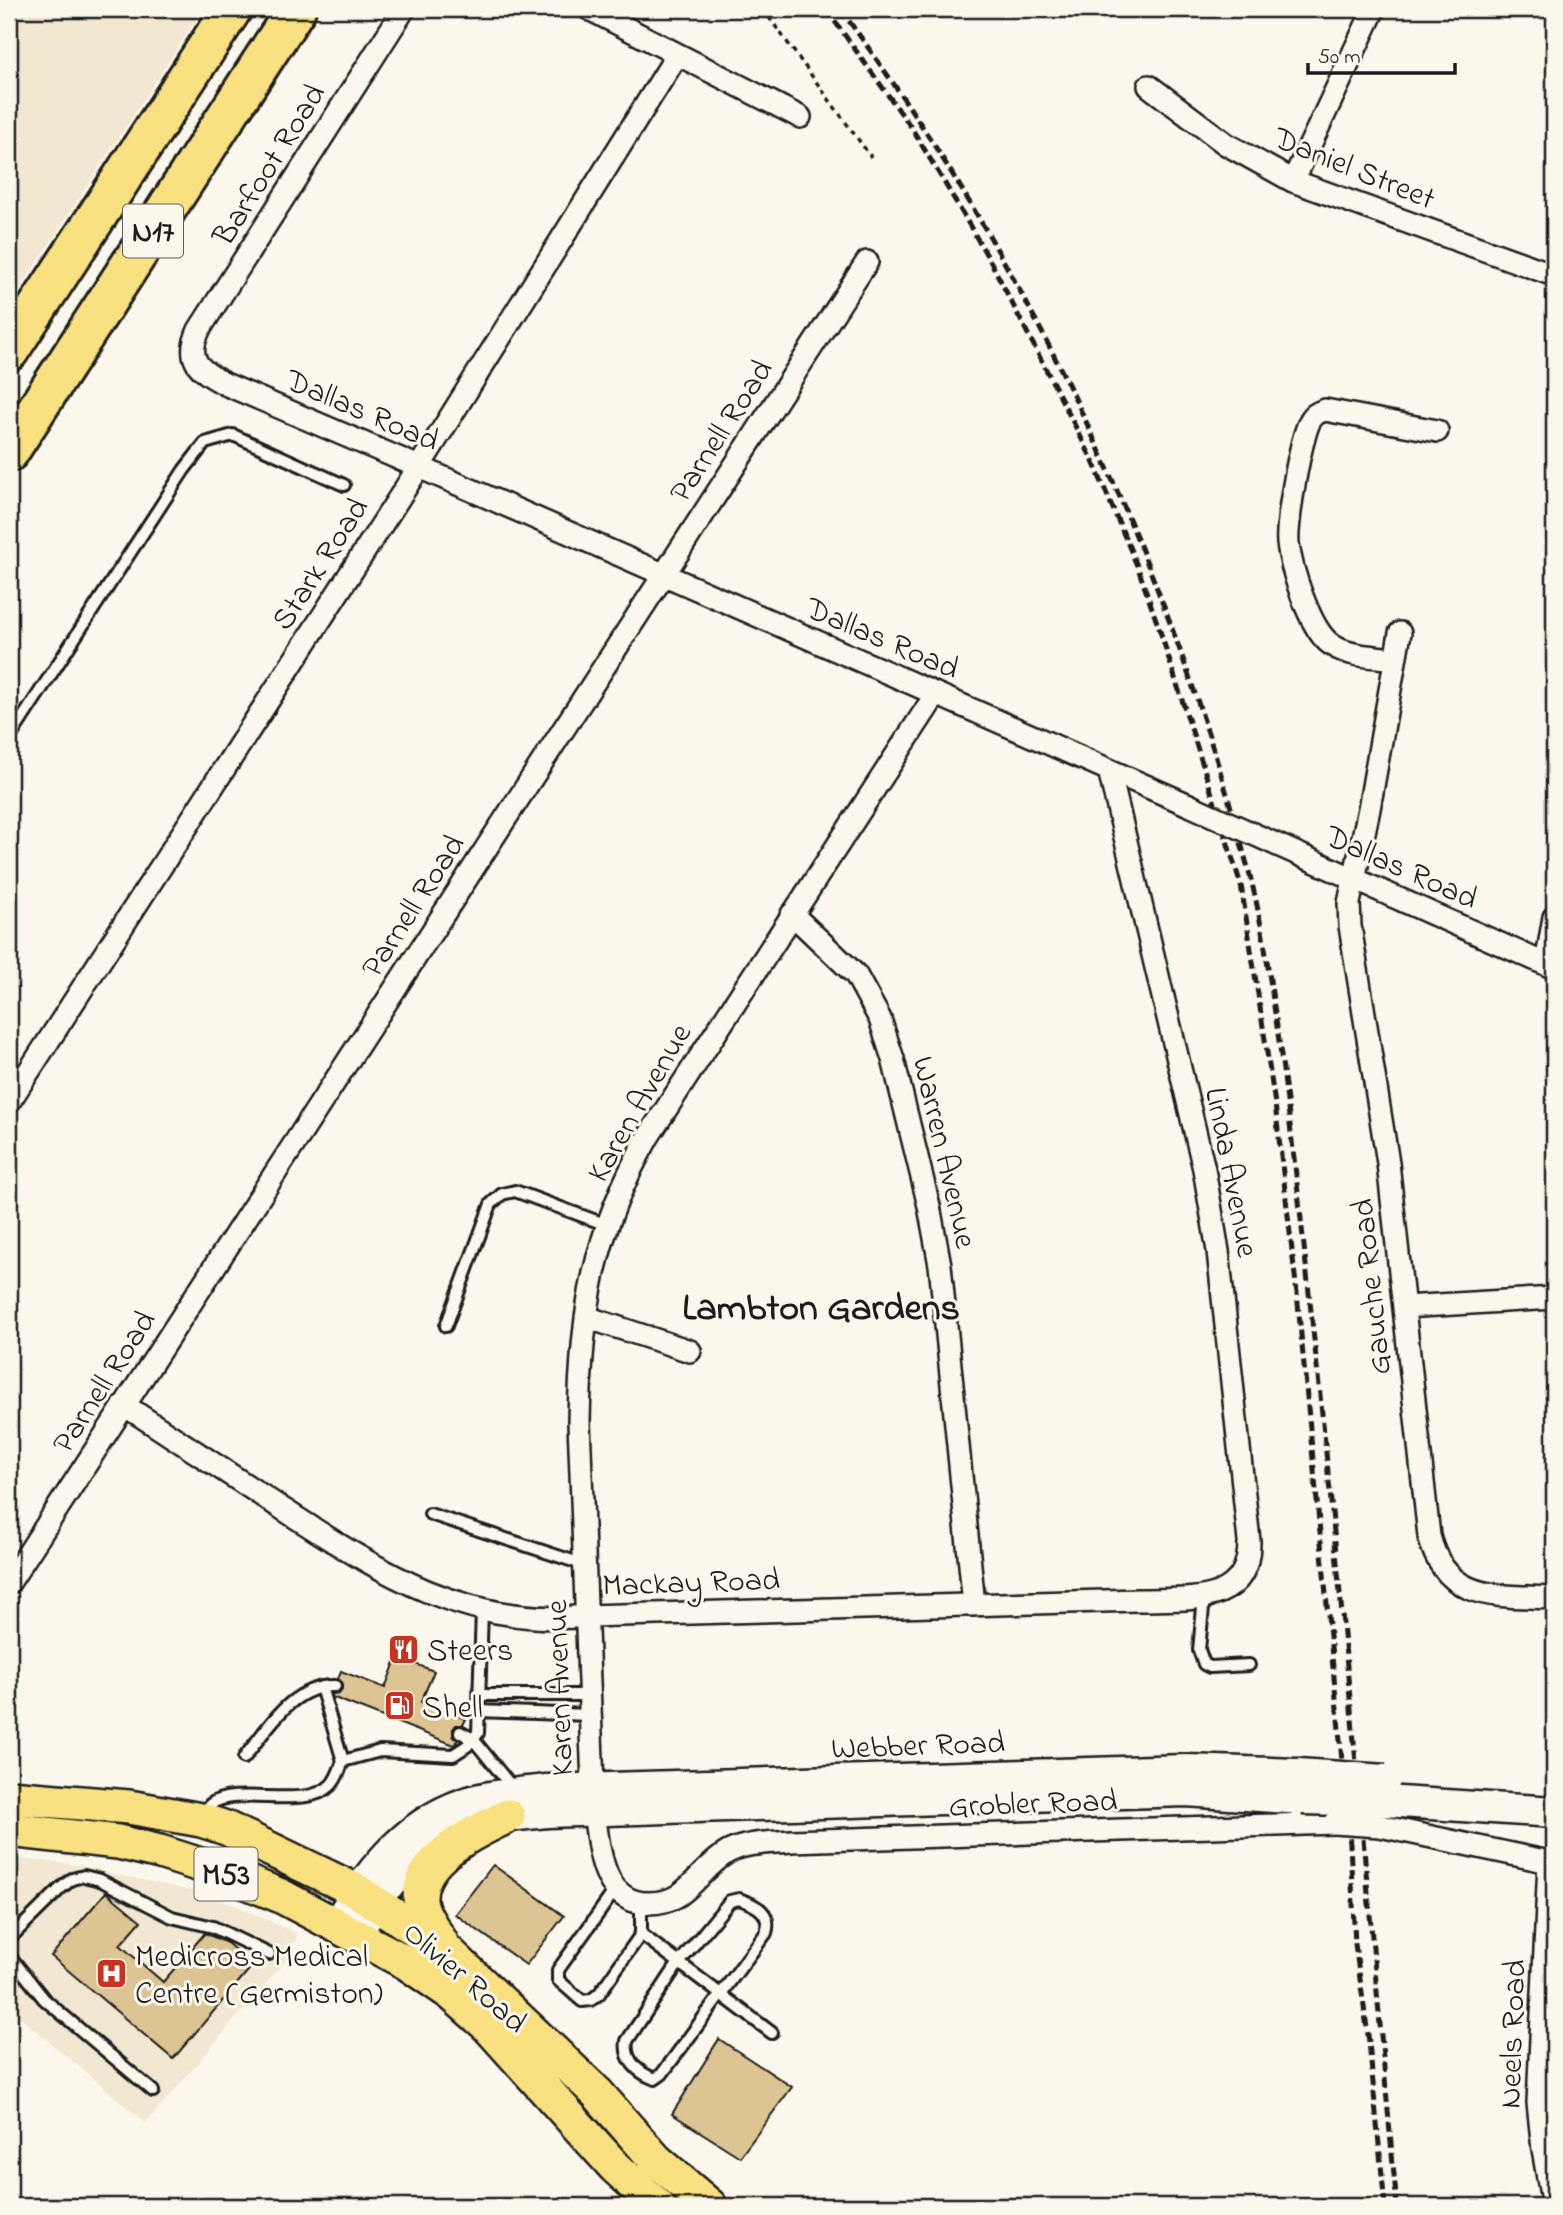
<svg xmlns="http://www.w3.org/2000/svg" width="1563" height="2215" font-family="'Indie Flower',sans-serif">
	<rect width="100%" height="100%" fill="#fbf7ec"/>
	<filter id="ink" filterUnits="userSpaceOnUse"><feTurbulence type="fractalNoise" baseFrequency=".0143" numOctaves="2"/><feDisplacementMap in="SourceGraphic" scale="14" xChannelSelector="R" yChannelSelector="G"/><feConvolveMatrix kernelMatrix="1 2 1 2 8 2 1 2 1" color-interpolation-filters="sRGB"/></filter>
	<g filter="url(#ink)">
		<path fill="#f2e8d1" d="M9 9H203L9 305Z
			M9 1858 66 1863 214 1896 298 1934 287 1959 146 2123 9 2008Z"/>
		<path fill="#ddc493" stroke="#1c1c1c" stroke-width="2" d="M397 1657 434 1671 421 1702 466 1719 463 1725H456L453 1729V1736L458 1740 456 1744 454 1745 332 1697V1694L339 1693 342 1689V1682L338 1679 341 1671 385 1688Z
			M493 1865 564 1916 526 1965 455 1914Z
			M106 1892 141 1921 120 1945 163 1982 205 1933 227 1943 253 1965 173 2059 51 1956Z
			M719 2039 792 2087 740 2157 672 2114Z"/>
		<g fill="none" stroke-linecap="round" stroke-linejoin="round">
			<defs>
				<path id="lane" d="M9 739 184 470 205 443 233 435 344 485
					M446 1326 491 1204 502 1194 515 1191 607 1225
					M430 1514 585 1565
					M1204 1597 1199 1650 1204 1664 1210 1667 1249 1665
					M321 1687 343 1761 380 1751 453 1755 467 1746 478 1733 482 1610
					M480 1695H588
					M479 1711 589 1715
					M460 1732 473 1739 515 1791
					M244 1758C268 1728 292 1685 335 1686
					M202 1817C205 1813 207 1807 211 1804 237 1785 306 1811 331 1785 337 1779 340 1769 343 1761
					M615 1890 558 1970V1980L582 2001 591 2000 599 1994 641 1934
					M739 1899C757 1905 772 1913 766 1933L662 2074 655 2079C638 2073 624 2060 627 2041L678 1964 730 1901Z
					M641 1903V1934L772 2033
					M9 1939 61 1888 72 1879 84 1876 100 1880 172 1917 213 1927 269 1954
					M9 1955 44 1999 153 2091"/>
				<path id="street" d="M404 9 199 330C185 360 199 370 225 384L419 467 1189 805
					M589 9 800 117
					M1149 86 1226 144 1293 181 1554 275
					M1293 181 1374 9
					M1400 633 1369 809 1349 903 1350 926 1388 1163 1429 1536C1446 1603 1498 1595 1554 1598
					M1394 659C1373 656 1345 657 1328 642 1309 625 1291 569 1288 543 1286 525 1301 430 1312 418 1315 413 1320 412 1325 410L1437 431
					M936 694 648 1137C593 1234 581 1312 579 1422L594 1811C599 1846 601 1903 648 1903 659 1903 670 1901 679 1895 697 1882 709 1863 728 1852 747 1842 771 1843 791 1841L1334 1823
					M1251 833 1554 968
					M792 914 856 975 880 1019 893 1059 929 1206 940 1265 974 1605
					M1546 964 1554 917
					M9 1102 419 467 677 55
					M1404 1307 1554 1298
					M586 1317 690 1351
					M124 1405C174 1438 224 1471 275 1504 374 1568 463 1629 587 1616L1138 1600C1186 1598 1250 1608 1249 1541L1218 1251 1204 1169 1109 770
					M9 1583 867 262
					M1380 1826 1554 1863
					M1549 1862 1538 2103 1543 2150 1553 2206"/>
				<path id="secondary" d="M1384 1801 1554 1812
					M336 1925C371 1869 409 1818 476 1800 499 1794 522 1793 545 1790L1186 1770 1298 1774
					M356 1934 386 1887 440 1840 463 1828 484 1821 508 1816 547 1812 1186 1791 1302 1799"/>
				<path id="primary" d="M9 1797 129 1807 201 1820 226 1828 357 1891 445 1949 597 2093 656 2160 710 2206
					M9 1830 118 1842 160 1852 222 1872 281 1896 407 1963 452 1994 488 2026 615 2167 658 2206
					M441 1942C434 1930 420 1913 420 1898 420 1856 477 1831 508 1816"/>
				<path id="highway" d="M9 351 232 9
					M9 452 296 9"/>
			</defs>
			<use href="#lane" stroke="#1c1c1c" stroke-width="16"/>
			<use href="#street" stroke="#1c1c1c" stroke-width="26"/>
			<use href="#secondary" stroke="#1c1c1c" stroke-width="35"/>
			<use href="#primary" stroke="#1c1c1c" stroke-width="38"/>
			<use href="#highway" stroke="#1c1c1c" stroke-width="44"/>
			<path stroke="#1c1c1c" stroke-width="3.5" stroke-dasharray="5 5" stroke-linecap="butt" d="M763 9 871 157"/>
			<use href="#lane" stroke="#fbf7ec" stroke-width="10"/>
			<use href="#street" stroke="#fbf7ec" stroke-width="21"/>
			<use href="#secondary" stroke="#fbf7ec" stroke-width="30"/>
			<use href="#primary" stroke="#f9e181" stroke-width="33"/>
			<use href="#highway" stroke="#f9e181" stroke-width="38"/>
			<path stroke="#1c1c1c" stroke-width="5" stroke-dasharray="10 5" stroke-linecap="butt" d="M826 9 911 127 956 202 993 266 1092 459 1138 568 1161 634 1241 885 1275 1104 1297 1293 1350 1844 1355 1944 1369 2042 1385 2206
				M840 9C1030 263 1163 555 1246 861 1261 913 1268 967 1276 1020 1291 1123 1302 1227 1313 1330 1345 1622 1369 1914 1397 2206"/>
			<defs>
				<path id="street-bridge" d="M1189 805 1251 833
					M1334 1823 1380 1826"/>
				<path id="secondary-bridge" d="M1298 1774 1385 1780
					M1302 1799 1384 1801"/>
			</defs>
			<use href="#street-bridge" stroke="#1c1c1c" stroke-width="26" stroke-linecap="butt"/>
			<use href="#secondary-bridge" stroke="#1c1c1c" stroke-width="35" stroke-linecap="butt"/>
			<use href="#street-bridge" stroke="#fbf7ec" stroke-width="21"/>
			<use href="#secondary-bridge" stroke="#fbf7ec" stroke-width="30"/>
		</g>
	</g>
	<defs>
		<symbol id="restaurant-square" viewBox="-11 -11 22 22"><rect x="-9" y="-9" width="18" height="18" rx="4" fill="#c8321e" stroke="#fbf7ec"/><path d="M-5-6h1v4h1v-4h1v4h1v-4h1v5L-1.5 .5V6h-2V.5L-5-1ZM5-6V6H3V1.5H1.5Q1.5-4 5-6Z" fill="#fff"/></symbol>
		<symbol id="fuel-square" viewBox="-11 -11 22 22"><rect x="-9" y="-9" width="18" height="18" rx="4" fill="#c8321e" stroke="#fbf7ec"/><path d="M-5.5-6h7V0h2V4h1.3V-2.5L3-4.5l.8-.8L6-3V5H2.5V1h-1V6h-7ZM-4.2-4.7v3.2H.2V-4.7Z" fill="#fff"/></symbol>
		<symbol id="hospital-square" viewBox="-11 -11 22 22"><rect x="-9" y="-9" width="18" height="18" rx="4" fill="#c8321e" stroke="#fbf7ec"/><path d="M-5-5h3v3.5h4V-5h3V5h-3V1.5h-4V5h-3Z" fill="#fff"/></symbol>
	</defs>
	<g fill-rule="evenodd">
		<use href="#restaurant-square" x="386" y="1632" width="35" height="35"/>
		<use href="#fuel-square" x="382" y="1688" width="35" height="35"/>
		<use href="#hospital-square" x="94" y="1956" width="35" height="35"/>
	</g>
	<g text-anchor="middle" stroke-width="6" stroke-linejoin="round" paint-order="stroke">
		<g fill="#fbf7ec" stroke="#5f5e5a" stroke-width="2">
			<rect x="123" y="204.5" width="60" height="53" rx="5"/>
			<rect x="194.5" y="1847.5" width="63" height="53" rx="5"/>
		</g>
		<g font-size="30" font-weight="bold" fill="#1c1c1c">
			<text x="153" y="241">N17</text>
			<text x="226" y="1884">M53</text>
		</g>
		<g font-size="32" fill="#1c1c1c" stroke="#fbf7ec">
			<text transform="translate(268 164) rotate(-58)" y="11">Barfoot Road</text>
			<text transform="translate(1355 167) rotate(22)" y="11">Daniel Street</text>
			<text transform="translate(363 409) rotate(23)" y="11">Dallas Road</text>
			<text transform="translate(720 430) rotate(-57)" y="11">Parnell Road</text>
			<text transform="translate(319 563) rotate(-57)" y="11">Stark Road</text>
			<text transform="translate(883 637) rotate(23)" y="11">Dallas Road</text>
			<text transform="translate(1402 866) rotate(24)" y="11">Dallas Road</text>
			<text transform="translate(412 905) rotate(-57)" y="11">Parnell Road</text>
			<text transform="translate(638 1102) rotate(-60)" y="11">Karen Avenue</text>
			<text transform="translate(946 1152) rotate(77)" y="11">Warren Avenue</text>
			<text transform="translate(1233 1172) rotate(79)" y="11">Linda Avenue</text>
			<text transform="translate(1370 1287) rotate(-96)" y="11">Gauche Road</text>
			<text transform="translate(103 1381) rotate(-57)" y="11">Parnell Road</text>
			<text transform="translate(691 1581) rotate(-2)" y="11">Mackay Road</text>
			<text transform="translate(558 1688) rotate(-92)" y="11">Karen Avenue</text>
			<text transform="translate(918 1744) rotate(-2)" y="11">Webber Road</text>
			<text transform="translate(1033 1802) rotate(-2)" y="11">Grobler Road</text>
			<text transform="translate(466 1976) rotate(41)" y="11">Olivier Road</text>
			<text transform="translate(1511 2034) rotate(-88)" y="11">Neels Road</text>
		</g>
		<g font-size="32" fill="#1c1c1c" stroke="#fbf7ec" text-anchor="start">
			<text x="427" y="1660">Steers</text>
			<text x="422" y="1717">Shell</text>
			<text x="135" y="1966">Medicross Medical<tspan x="135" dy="37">Centre (Germiston)</tspan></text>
		</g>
		<g font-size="38" font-weight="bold" fill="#1c1c1c" stroke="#fbf7ec">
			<text x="821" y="1319">Lambton Gardens</text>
		</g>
	</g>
	<rect width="1563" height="2215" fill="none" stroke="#fbf7ec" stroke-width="35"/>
	<rect x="18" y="18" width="1528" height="2180" fill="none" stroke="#1c1c1c" stroke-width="2.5" filter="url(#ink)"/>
	<path d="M1308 63v10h147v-10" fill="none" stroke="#1c1c1c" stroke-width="3.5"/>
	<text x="1318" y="63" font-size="21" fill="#1c1c1c" stroke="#fbf7ec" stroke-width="5" paint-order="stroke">50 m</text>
</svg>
